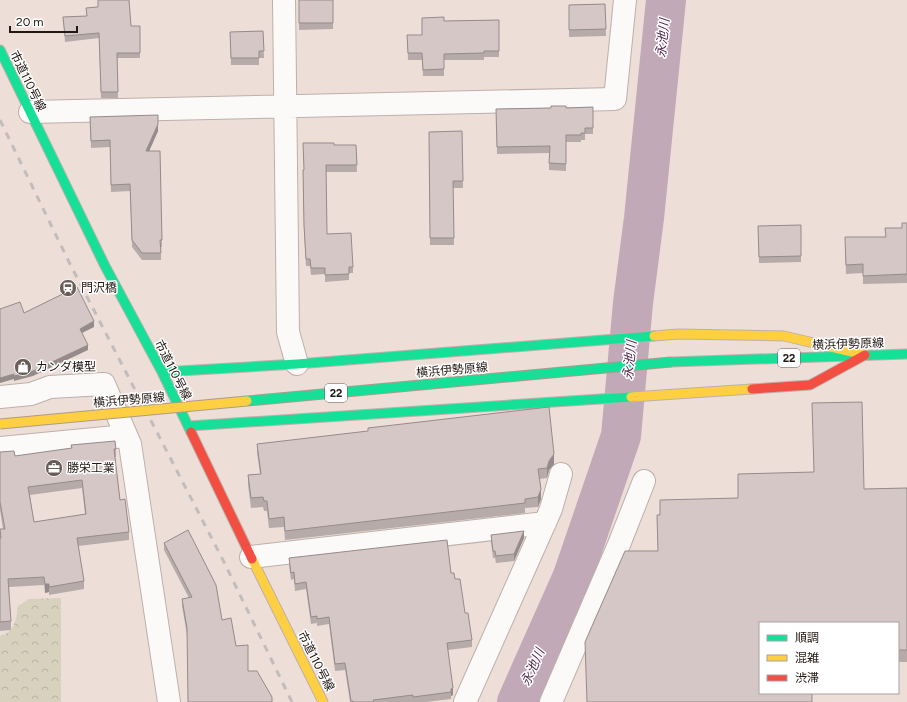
<svg xmlns="http://www.w3.org/2000/svg" width="907" height="702" font-family="Figtree,'Noto Sans JP',sans-serif">
	<defs>
		<pattern id="forest-crowns" width="20" height="18" patternUnits="userSpaceOnUse"><rect width="20" height="18" fill="#d7d1be"/><path d="M2 6a3 3 0 1 1 6 0M12 15a3 3 0 1 1 6 0" fill="none" stroke="#b8b3a2"/></pattern>
	</defs>
	<rect width="100%" height="100%" fill="#eeded8"/>
	<path fill="url(#forest-crowns)" d="M61 598V702H0V636C15 632 16 620 18 606L29 599Z"/>
	<g fill="none" stroke-linecap="round" stroke-linejoin="round">
		<path stroke="#c2a9b8" stroke-width="40" d="M517 702 573 576 621 436 633 303 644 218 666 0"/>
		<defs>
			<path id="street" d="M284 0 288 332 297 364
				M30 112 615 99 625 0
				M0 397 31 394 50 387 104 384 130 444 169 702
				M0 448 126 436
				M251 557 545 523
				M465 702 551 509 561 474
				M551 702 620 542 644 481"/>
			<path id="fast" d="M0 50 105 266 162 372 191 432
				M671 362 907 354
				M162 372 297 364 654 336
				M189 426 631 397"/>
			<path id="slow" d="M654 336 678 334 784 336 865 355
				M631 397 752 389
				M252 559 323 702"/>
			<path id="jam" d="M752 389 810 385 865 355
				M191 432 252 559"/>
		</defs>
		<use href="#street" stroke="#bcb0ab" stroke-width="24"/>
		<use href="#fast" stroke="#bcb0ab" stroke-width="11"/>
		<use href="#slow" stroke="#bcb0ab" stroke-width="11"/>
		<use href="#jam" stroke="#bcb0ab" stroke-width="11"/>
		<use href="#street" stroke="#fcfaf9" stroke-width="22"/>
		<use href="#fast" stroke="#16e098" stroke-width="9"/>
		<use href="#slow" stroke="#ffcf43" stroke-width="9"/>
		<use href="#jam" stroke="#f24e42" stroke-width="9"/>
		<path stroke="#c1bdbc" stroke-width="3" stroke-dasharray="7 7" stroke-linecap="butt" d="M0 120 69 262 224 562 292 702"/>
		<defs>
			<path id="fast-bridge" d="M247 401 671 362"/>
			<path id="slow-bridge" d="M0 424 247 401"/>
		</defs>
		<use href="#fast-bridge" stroke="#ab9b8b" stroke-width="11" stroke-linecap="butt"/>
		<use href="#slow-bridge" stroke="#ab9b8b" stroke-width="11" stroke-linecap="butt"/>
		<use href="#fast-bridge" stroke="#16e098" stroke-width="9"/>
		<use href="#slow-bridge" stroke="#ffcf43" stroke-width="9"/>
	</g>
	<path fill="#b7abaa" fill-rule="evenodd" d="M299 0H333V29L299 30Z
		M605 4 606 36 569 37V5Z
		M86 8 131 26H140V58H117L118 98H101L99 38 65 42 63 17 87 16Z
		M499 20V57H484V60H444V76H423L422 60H408L407 35H422L444 21Z
		M263 31 264 58H259V65H231L230 32Z
		M593 107V134H585V140H581V142H566V171L549 170V153L497 154 496 109Z
		M90 117 158 131 149 151H160L162 247H161V260H142L132 247 130 191 111 192 110 147 91 148Z
		M462 131 463 188H453L454 245H430L429 132Z
		M334 145H356L357 172H326L327 234 353 267V273H349V280L325 282V274L311 275 310 266H306L304 232 303 177 304 170Z
		M907 223V283L863 284V273L846 274 845 246 885 237 902 228Z
		M801 225V262L759 263 758 226Z
		M257 444 554 464 549 470 547 478 540 479 541 499 538 507 525 508V513L285 540 284 527 269 528 267 511H264L263 507 251 508 248 485V475L260 474 257 453Z
		M71 445 116 449V457H115L120 500 129 532V540L78 546 84 581V589L49 595V592L45 593 44 585 9 587 11 621V630L0 631V529H3L0 510V452L15 456 71 449ZM82 488 85 514 34 522 30 495Z
		M907 488V662H898V623L658 551 657 515 864 489Z
		M491 535 524 538 514 561 496 563 495 558H493L491 542Z
		M164 543 222 620 248 671 187 635 182 606V599L189 598 164 550Z
		M289 558 451 573 455 579 472 640V647L448 650 453 695 451 696V699L426 702H350L345 670 335 671 329 624 317 626V623L311 624 306 589 295 591 294 579 291 580 289 565Z"/>
	<path fill="#958b8b" d="M158 124V131L146 158V151Z
		M94 321V327L80 334V329Z
		M88 345V350L33 376 14 381V376Z
		M14 374V379L0 383V378Z
		M554 454V464L549 470 547 478V468L549 461Z
		M541 489V499L538 507V497Z
		M524 531V538L514 561V554Z
		M45 584H49V592L45 593Z
		M453 688V695L451 696V689Z"/>
	<path fill="#d5c7c6" stroke="#958b8b" fill-rule="evenodd" d="M98 0H129L131 26H140V53H117L118 92H101L99 33 65 36 63 17 87 16 86 8 98 7Z
		M299 0H333V23H299Z
		M605 4 606 29 569 30V5Z
		M444 17V21L499 20V51H484V53L444 54V69L423 70 422 53H408L407 35H422V18Z
		M263 31 264 51H259V58H231L230 32Z
		M551 106H566V108L593 107V128H585V133H581V135H566V164L549 163 550 146 497 147 496 109 551 108Z
		M158 115V124L146 151H160L162 240H160L161 253H142L132 240 130 184 111 185 110 140 91 141 90 117Z
		M462 131 463 181H453L454 238H430L429 132Z
		M303 143H334V145H356L357 165H326L327 234 351 233 353 267H349V274L325 275V268H311L310 259H306L304 225 303 170H304Z
		M902 223H907V274L863 276V264L846 265 845 237H886L885 228H902Z
		M801 225V256L759 257 758 226Z
		M77 287 94 321 80 329 88 345 33 371 14 376V374L0 378V309L20 302 24 313Z
		M862 402 864 489 907 488V650H898V623H760V693H812V702H587L585 642 625 551H658L657 515H660V500L738 498V474L814 472 812 403Z
		M549 407 554 454 549 461 547 468 538 469 541 489 538 497 525 499V503L285 531 284 517 269 519 267 501H264L263 497 251 498 248 475 261 474 257 444 368 431V428Z
		M115 441 116 449H114L120 500 125 499 129 532 77 538 84 581 49 587V584H45L44 577 8 579 11 621 0 622V538H1L0 529H5L0 502V452L14 451 15 456 72 448 71 445ZM82 480 86 514 34 522 28 487Z
		M188 530 216 585 222 620 231 618 236 646 248 645V671H257L272 697V702H188L187 628 182 599 192 597 164 543Z
		M524 531 514 554 496 556 495 551H493L491 535Z
		M447 540 451 573H454L455 579H460L465 613H468L472 640 447 643 453 688 451 689V692L413 697V695L373 700 374 702H353V701H351L345 663 335 664 329 617 317 619V616L311 617 306 582 295 584 294 572 291 573 289 558Z"/>
	<defs>
		<symbol id="station-disc" viewBox="-11 -11 22 22"><circle r="9.5" fill="#695d58" stroke="#fff"/><path d="M-3-6H3Q5-6 5-4V2Q5 4 3 4L4.5 6H3L1.5 4h-3L-3 6H-4.5L-3 4Q-5 4-5 2V-4Q-5-6-3-6ZM-3.5-4v3h7v-3ZM-3.5 1v1.5H-2V1ZM2 1v1.5H3.5V1Z" fill="#fff"/></symbol>
		<symbol id="shop-disc" viewBox="-11 -11 22 22"><circle r="9.5" fill="#695d58" stroke="#fff"/><path d="M-5-2.5h2.3a2.7 3.5 0 0 1 5.4 0H5L5.5 6h-11ZM-1.5-2.5h3a1.5 2.3 0 0 0-3 0Z" fill="#fff"/></symbol>
		<symbol id="office-disc" viewBox="-11 -11 22 22"><circle r="9.5" fill="#695d58" stroke="#fff"/><path d="M-6-3h4V-5.5h4V-3h4V5H-6ZM-1-4.5V-3h2v-1.5ZM-6 0V1H6V0Z" fill="#fff"/></symbol>
	</defs>
	<g fill-rule="evenodd">
		<use href="#station-disc" x="58" y="278" width="20" height="20"/>
		<use href="#shop-disc" x="13" y="357" width="20" height="20"/>
		<use href="#office-disc" x="44" y="458" width="20" height="20"/>
	</g>
	<g text-anchor="middle" stroke-width="3" stroke-linejoin="round" paint-order="stroke">
		<g fill="#fff" stroke="#645d5a" stroke-width="1">
			<rect x="778" y="349" width="22" height="18" rx="3"/>
			<rect x="325" y="384" width="22" height="18" rx="3"/>
		</g>
		<g font-size="11" font-weight="bold" fill="#211713">
			<text x="789" y="362">22</text>
			<text x="336" y="397">22</text>
		</g>
		<g font-size="12" fill="#211713" stroke="#fff">
			<text transform="translate(28 81) rotate(64)" y="4">市道110号線</text>
			<text transform="translate(848 344) rotate(-2)" y="4">横浜伊勢原線</text>
			<text transform="translate(173 370) rotate(63)" y="4">市道110号線</text>
			<text transform="translate(452 370) rotate(-5)" y="4">横浜伊勢原線</text>
			<text transform="translate(129 400) rotate(-5)" y="4">横浜伊勢原線</text>
			<text transform="translate(316 661) rotate(63)" y="4">市道110号線</text>
		</g>
		<g font-size="12" fill="#211713" stroke="#fff" text-anchor="start">
			<text x="81" y="292">門沢橋</text>
			<text x="36" y="371">カンダ模型</text>
			<text x="67" y="472">勝栄工業</text>
		</g>
		<g font-size="13" font-style="italic" fill="#522a4d" stroke="#fff">
			<text transform="translate(662 38) rotate(-84)" y="5">永池川</text>
			<text transform="translate(629 360) rotate(-84)" y="5">永池川</text>
			<text transform="translate(532 667) rotate(-66)" y="5">永池川</text>
		</g>
	</g>
	<rect x="759" y="622" width="140" height="72" fill="#ffffff" stroke="#a6a2a1"/>
	<rect x="767" y="635" width="20" height="6" fill="#16e098" stroke="#a6a2a1"/>
	<text x="795" y="642" font-size="12" fill="#211713">順調</text>
	<rect x="767" y="655" width="20" height="6" fill="#ffcf43" stroke="#a6a2a1"/>
	<text x="795" y="662" font-size="12" fill="#211713">混雑</text>
	<rect x="767" y="675" width="20" height="6" fill="#f24e42" stroke="#a6a2a1"/>
	<text x="795" y="682" font-size="12" fill="#211713">渋滞</text>
	<path d="M10 26v6h67v-6" fill="none" stroke="#211713" stroke-width="2"/>
	<text x="16" y="26" font-size="12" fill="#211713" stroke="#ffffff" stroke-width="3" paint-order="stroke">20 m</text>
</svg>
